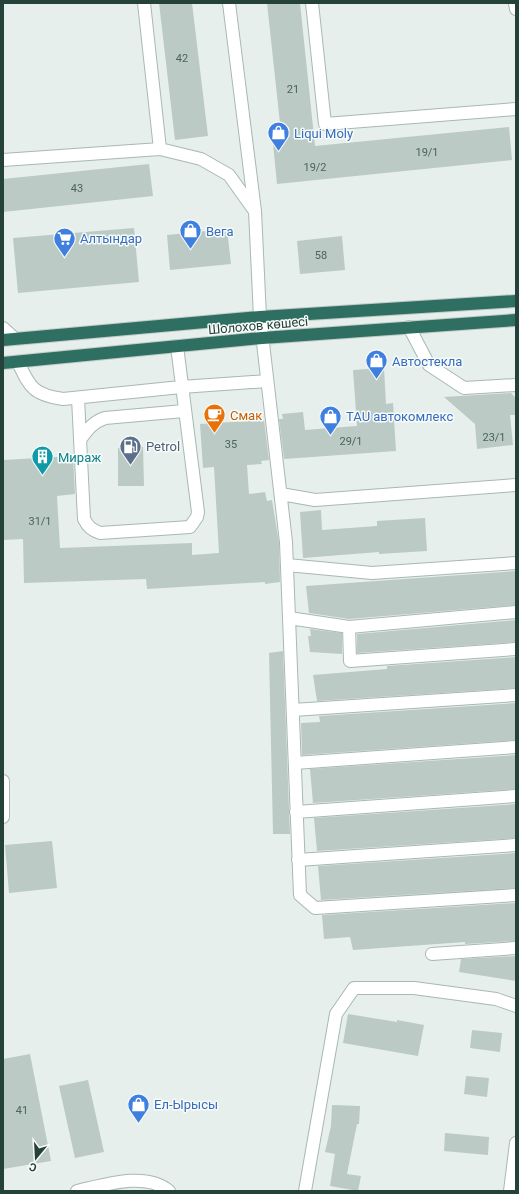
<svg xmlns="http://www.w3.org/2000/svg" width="519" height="1194" font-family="Roboto,sans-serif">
	<rect width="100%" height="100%" fill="#e6efeb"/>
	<path fill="#bbcac4" d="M159 3H192L208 136 175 140Z
		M267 3H300L315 146 509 127 512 160 277 184 273 143 282 142Z
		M149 164 153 196 3 212V179Z
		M134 228 139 282 18 293 13 238Z
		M227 229 231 264 170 270 167 235Z
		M342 236 345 270 300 274 297 241Z
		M384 368 386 404 393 403 396 451 284 459 279 419H283L282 414 303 412 305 430 357 426 353 370Z
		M511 393 516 398V415H510L513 445 477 449 475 424 444 397Z
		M264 420 269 460 261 461 262 464 247 465 249 494 265 492 267 501 272 500 279 543 280 582 265 584V582L147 589 146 579 24 583 23 539 3 540V460L73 456 75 494 57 496 60 548 192 543V555L219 553 214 467 203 468 200 424Z
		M143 447 144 486H118V448Z
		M321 510 322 530 377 526V521L425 518 427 551 379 554V552L303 558 300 512Z
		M516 571V605L349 619 309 613 306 586Z
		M516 620V642L357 653V634Z
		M310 629 342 633V654L310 652 308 636H311Z
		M283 651 290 834H273L269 653Z
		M516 657V688L317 701 313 675 387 669V666Z
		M516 703V740L302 755 301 723 320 722 319 716Z
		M516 755V789L313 803 310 769Z
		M516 804V838L317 851 314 818Z
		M52 841 57 888 9 893 5 845Z
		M516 853V888L321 900 318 866Z
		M516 903V941L465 944V942L353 950 350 937 324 939 322 915Z
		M516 956V981L459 972 461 959Z
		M348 1014 397 1022V1020L424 1025 418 1056 343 1043Z
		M472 1030 502 1033 500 1052 470 1048Z
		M30 1054 51 1161 3 1169V1059Z
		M466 1076 489 1078 487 1097 464 1094Z
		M88 1080 104 1152 75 1158 59 1086Z
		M332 1105 360 1106 359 1124H357L347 1174 361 1176 358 1191 330 1186 335 1154 325 1152 331 1126Z
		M445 1133 489 1137 488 1155 444 1151Z"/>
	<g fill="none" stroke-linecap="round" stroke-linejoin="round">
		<defs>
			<path id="minor" d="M144 3 160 149
				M229 3 255 211 260 317 286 542 300 895 315 908 516 895
				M312 3 325 124 516 109
				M515 3 516 9
				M3 160 160 149 201 159 229 175 254 210
				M409 327 429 365 464 388 516 385
				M3 328 15 339
				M18 362C30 388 34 395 63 399L181 387 267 381
				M78 398 84 519C88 527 92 530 100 533L190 527 197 517 198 512 177 346
				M80 440C87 430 93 422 105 418L184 411
				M281 494 315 500 516 485
				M287 565 372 573 516 563
				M289 618 349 627 350 661 516 649
				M349 627 516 612
				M293 710 516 695
				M295 763 516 747
				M3 781V817
				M296 812 516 796
				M298 860 516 845
				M432 954 516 948
				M77 1191C104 1185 146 1171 169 1191
				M305 1191 336 1014 354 988H414L496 999 516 1006
				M510 1191 516 1143"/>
			<path id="highway" d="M3 340 260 317 516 301
				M3 363 262 338 516 320"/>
		</defs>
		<use href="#minor" stroke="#a8b8b2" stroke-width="14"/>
		<use href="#highway" stroke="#c2cac8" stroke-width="14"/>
		<use href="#minor" stroke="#fff" stroke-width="12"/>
		<use href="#highway" stroke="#2f6f62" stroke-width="12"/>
	</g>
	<defs>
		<symbol id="shop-pin" viewBox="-11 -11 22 30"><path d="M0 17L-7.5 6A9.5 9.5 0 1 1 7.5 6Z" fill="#3f7fe0" stroke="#f7fbf9"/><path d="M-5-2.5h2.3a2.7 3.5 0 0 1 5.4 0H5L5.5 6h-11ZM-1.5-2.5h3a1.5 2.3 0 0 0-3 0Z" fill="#fff"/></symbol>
		<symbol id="supermarket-pin" viewBox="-11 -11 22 30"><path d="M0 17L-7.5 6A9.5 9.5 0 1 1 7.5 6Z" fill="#3f7fe0" stroke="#f7fbf9"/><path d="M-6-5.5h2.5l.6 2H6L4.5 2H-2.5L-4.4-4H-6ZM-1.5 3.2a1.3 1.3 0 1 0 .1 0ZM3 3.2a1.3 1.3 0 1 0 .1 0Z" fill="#fff"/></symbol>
		<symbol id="cafe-pin" viewBox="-11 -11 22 30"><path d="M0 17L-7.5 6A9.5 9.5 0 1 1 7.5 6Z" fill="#e8710a" stroke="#f7fbf9"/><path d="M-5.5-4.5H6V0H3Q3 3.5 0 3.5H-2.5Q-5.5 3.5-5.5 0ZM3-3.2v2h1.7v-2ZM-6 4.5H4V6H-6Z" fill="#fff"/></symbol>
		<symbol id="fuel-pin" viewBox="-11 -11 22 30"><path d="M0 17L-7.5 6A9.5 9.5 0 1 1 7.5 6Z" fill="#5c6f8a" stroke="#f7fbf9"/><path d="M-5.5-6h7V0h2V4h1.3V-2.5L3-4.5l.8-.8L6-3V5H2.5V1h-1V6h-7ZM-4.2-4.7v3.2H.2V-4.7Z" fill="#fff"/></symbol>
		<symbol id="building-pin" viewBox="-11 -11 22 30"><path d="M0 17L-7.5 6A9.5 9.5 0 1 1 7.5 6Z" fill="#0f9aa8" stroke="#f7fbf9"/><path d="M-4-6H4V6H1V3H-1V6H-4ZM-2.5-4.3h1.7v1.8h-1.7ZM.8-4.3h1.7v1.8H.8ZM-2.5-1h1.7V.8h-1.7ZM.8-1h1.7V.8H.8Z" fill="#fff"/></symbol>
	</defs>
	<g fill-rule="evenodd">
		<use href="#shop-pin" x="266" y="120" width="25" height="34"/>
		<use href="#shop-pin" x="178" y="218" width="25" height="34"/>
		<use href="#supermarket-pin" x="52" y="226" width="25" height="34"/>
		<use href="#shop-pin" x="364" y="348" width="25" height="34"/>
		<use href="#cafe-pin" x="202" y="402" width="25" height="34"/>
		<use href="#shop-pin" x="318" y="404" width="25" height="34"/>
		<use href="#fuel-pin" x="118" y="434" width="25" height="34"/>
		<use href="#building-pin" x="30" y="444" width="25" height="34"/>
		<use href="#shop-pin" x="126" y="1092" width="25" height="34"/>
	</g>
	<g text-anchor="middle" stroke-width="3" stroke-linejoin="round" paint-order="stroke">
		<g font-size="11" fill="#4a645c">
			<text x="182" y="62">42</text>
			<text x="293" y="93">21</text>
			<text x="427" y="156">19/1</text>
			<text x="315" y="171">19/2</text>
			<text x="77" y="192">43</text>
			<text x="321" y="259">58</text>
			<text x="494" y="441">23/1</text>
			<text x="351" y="445">29/1</text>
			<text x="231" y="448">35</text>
			<text x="40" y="525">31/1</text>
			<text x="22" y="1114">41</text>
		</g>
		<g font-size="13" fill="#366cbe" stroke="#f7fbf9" text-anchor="start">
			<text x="294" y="138">Liqui Moly</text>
			<text x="206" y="236">Вега</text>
			<text x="80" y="243">Алтындар</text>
			<text x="392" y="366">Автостекла</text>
			<text x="346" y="421">TAU автокомлекс</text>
			<text x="154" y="1109">Ел-Ырысы</text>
		</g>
		<g font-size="13" fill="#24423a" stroke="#f7fbf9">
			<text transform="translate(258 325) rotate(-5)" y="5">Шолохов көшесі</text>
		</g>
		<g font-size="13" fill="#c56008" stroke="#f7fbf9" text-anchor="start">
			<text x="230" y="420">Смак</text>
		</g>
		<g font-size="13" fill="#4e5e75" stroke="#f7fbf9" text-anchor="start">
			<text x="146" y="451">Petrol</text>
		</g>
		<g font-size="13" fill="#0d838f" stroke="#f7fbf9" text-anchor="start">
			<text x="58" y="462">Мираж</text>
		</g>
	</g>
	<rect width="519" height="1194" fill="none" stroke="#24423a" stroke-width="8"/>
	<g transform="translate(36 1158) rotate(198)" stroke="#f7fbf9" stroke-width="3" paint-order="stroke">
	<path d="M0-3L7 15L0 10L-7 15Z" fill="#24423a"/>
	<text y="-6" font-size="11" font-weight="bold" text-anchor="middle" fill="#24423a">С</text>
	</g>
</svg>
